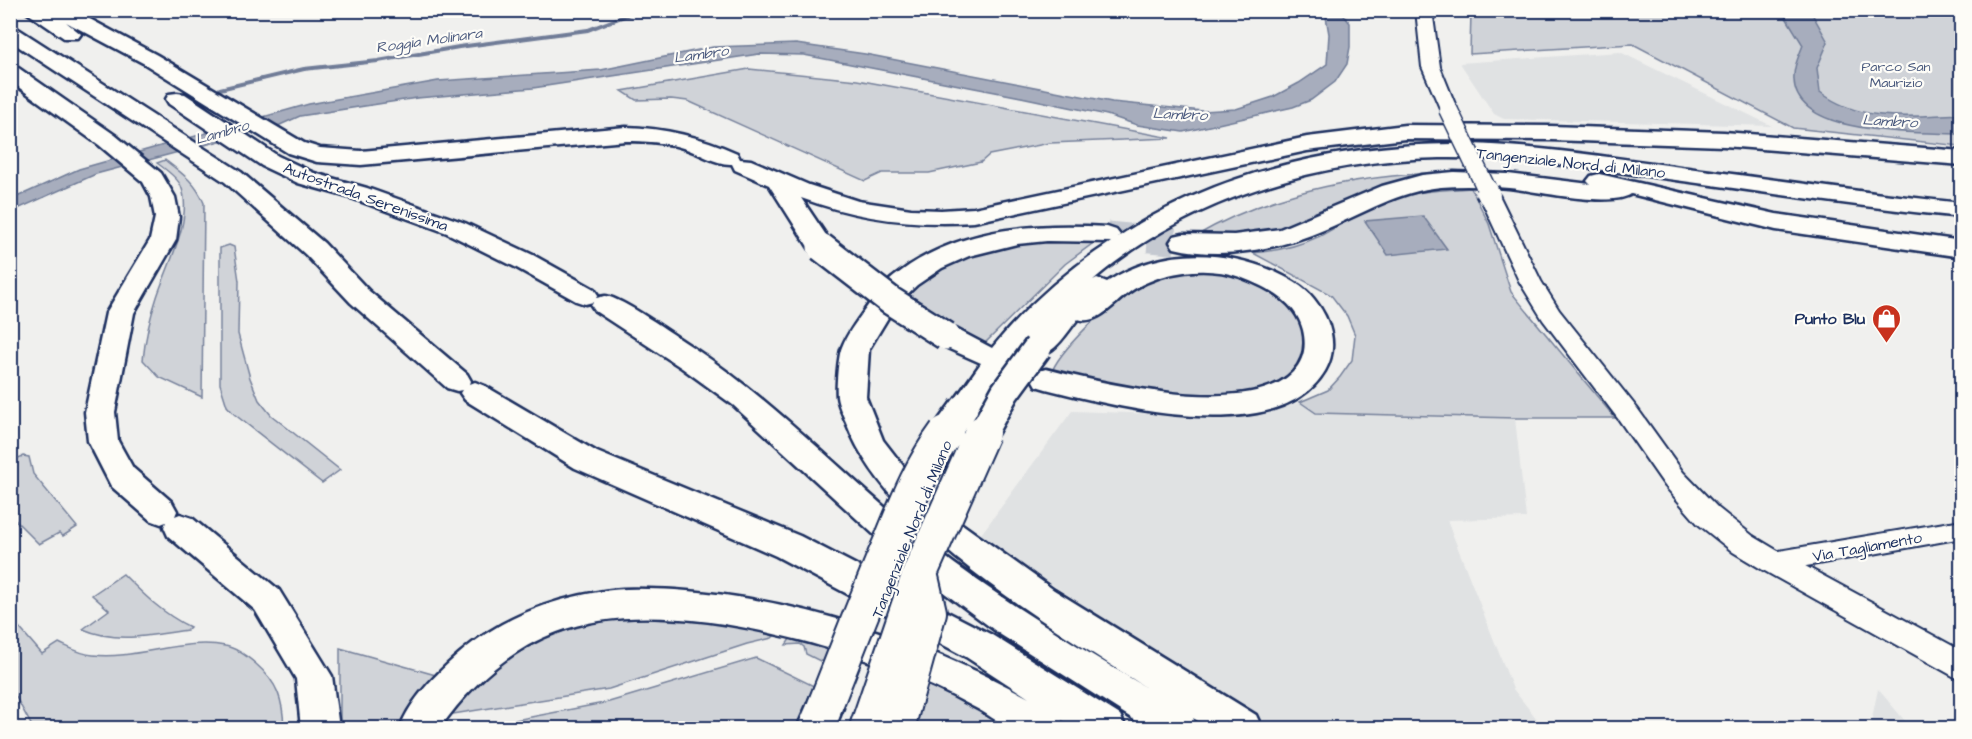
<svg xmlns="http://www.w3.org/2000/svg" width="1972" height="739" font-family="'Architects Daughter',sans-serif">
	<rect width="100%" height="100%" fill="#f0f0ee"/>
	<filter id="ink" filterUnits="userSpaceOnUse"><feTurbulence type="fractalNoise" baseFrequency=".0167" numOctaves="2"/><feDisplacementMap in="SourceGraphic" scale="12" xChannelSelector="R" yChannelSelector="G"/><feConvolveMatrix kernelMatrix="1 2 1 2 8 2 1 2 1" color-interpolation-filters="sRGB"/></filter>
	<g filter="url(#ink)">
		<path fill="#e0e2e3" d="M1620 52 1772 126 1504 119 1494 114 1460 63Z
			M1300 402 1316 413 1515 418 1526 518 1447 520 1513 689 1540 723 1679 728H1271L979 537 1072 411 1244 417 1272 412Z
			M1878 689 1911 728H1870Z"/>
		<path fill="#d0d3d8" stroke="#76819b" stroke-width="1.5" d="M1471 11H1961V146L1793 128 1633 44 1470 54Z
			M749 69 857 80 1171 138 1050 143 989 155 981 162 929 173H882L865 181 688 101 671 99 636 100 622 91Z
			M165 160C182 173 196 183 204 203L202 397 159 377 143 360C145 339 150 318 157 297 167 266 194 218 181 186 177 177 165 169 157 163Z
			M1466 172 1468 177 1409 180 1390 183 1280 229 1249 235 1194 237C1277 188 1372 173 1466 172Z
			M1471 188 1489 224 1511 292 1615 418H1515L1316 413 1300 402 1328 390 1340 377 1352 360 1355 335 1347 316 1331 295 1253 253C1276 251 1299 246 1320 236 1340 226 1359 211 1380 203 1410 191 1440 190 1471 188Z
			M1013 241H1096L1065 264 983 345 895 295 947 261Z
			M229 245 234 247 239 281 238 334 250 378 259 400 271 415 340 470 322 483 234 414 227 406 220 384V248Z
			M1179 268 1225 270 1268 286 1290 303 1305 323V367L1265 396 1205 400 1051 374C1058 351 1110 303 1131 289 1145 280 1164 275 1179 268Z
			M23 456 29 457 33 474 77 527 63 536 59 533 39 544 11 516V464L13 460Z
			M123 574C144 595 163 614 190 627L187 630C151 635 118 644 83 629L109 610 92 595Z
			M616 617 735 624 775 635 772 638 747 644 609 689 447 715 460 697 531 640Z
			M11 618 42 654 59 643C70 648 80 654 93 655 135 660 186 637 225 646 237 648 248 657 256 664 278 683 283 700 284 728H33L11 688Z
			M792 636 835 643 826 664 806 654 804 647 800 644 786 645Z
			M340 648 439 676 409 713 401 728H340Z
			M756 658 816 687 799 728H473L609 702Z
			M922 676 1021 728H917L906 722Z"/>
		<path fill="#a7adbd" stroke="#6f7b97" stroke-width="1.5" d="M1325 11H1340L1350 23V47L1347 64 1335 82 1311 100 1293 107 1183 132 1137 125 1107 115 1021 97 804 55 759 54 533 88 417 98 300 116 280 125 96 174 11 212 10 200 79 169 309 104 438 81 601 70 713 47 796 44 865 54 1112 102 1203 111 1236 109 1273 97 1299 83 1327 64 1329 34Z
			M1782 11 1811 12 1828 42 1817 68 1820 92C1862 124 1912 116 1961 114V134C1922 132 1796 138 1794 80 1793 67 1799 56 1803 45Z
			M1423 216 1447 249 1388 255 1365 221Z"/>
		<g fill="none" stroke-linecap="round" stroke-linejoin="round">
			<path stroke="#6f7b97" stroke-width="4" d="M220 89 304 69 378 61 459 47 588 30 640 10"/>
			<path stroke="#c5c9d1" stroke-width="27" stroke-dasharray="27 14" stroke-linecap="butt" d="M1107 235 1183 242"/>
			<defs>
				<path id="minor" d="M1962 520V538L1773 572 1765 569 1762 562 1765 555 1773 552Z"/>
				<path id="major" d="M1416 10H1432L1440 67 1457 109 1454 113H1442L1422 67Z
					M1489 189 1496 191 1499 195 1541 281 1559 310 1637 408 1683 472 1718 508 1753 536 1783 554 1962 651V681L1763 570 1733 552 1698 524 1665 486 1619 420 1543 320 1519 281 1479 195 1482 191Z"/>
				<path id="highway" d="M23 10H73L157 55 304 143 320 148 361 151 626 127C665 128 701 137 737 153L740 159 751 160 809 185 858 201 911 209 941 210 974 208 1307 137 1405 125 1551 126 1724 132 1962 151V165L1724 146 1551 140 1405 139 1307 151 974 222C913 226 858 219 801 198L834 247 830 253 821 255 812 253 769 185 735 170 732 164C716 165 698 152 683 148 664 142 645 141 626 141L361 165 317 162 288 153 143 63 66 22 81 34 78 38H64Z
					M10 26 17 28 241 172 324 243 369 291 467 374 471 381 470 384 475 382 485 386 597 452 800 536 992 635 1120 715 1126 728H1075L1062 720 1066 728C1052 728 1024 732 1011 728 998 723 985 712 972 706 947 692 921 680 894 670 803 636 650 595 557 632 508 650 469 687 440 728H400C410 700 436 674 459 654 498 620 548 600 598 592 623 587 650 589 675 590 798 598 922 640 1029 698L966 657 776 556 575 468 465 400 460 393 462 390 457 391 447 388 351 303 306 255 225 182 10 41Z
					M10 65 17 67 115 135 161 173 175 197 179 217 176 240 134 313 115 412 118 441 133 468 172 502 177 511 175 516 180 514 192 518 279 590 332 676 339 728H301L296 679 255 610 168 536 164 527 166 522 161 524 150 520 111 486 88 441 85 412 106 313 150 240 155 217 151 197 143 182 99 145 10 81Z
					M177 93 185 94 278 156 314 173 367 188 465 223 533 255 594 289 598 295 596 298C598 298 603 296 605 296 621 297 675 336 691 346 779 404 849 481 931 546 999 599 1073 643 1147 688 1050 625 887 533 846 422 843 415 838 405 837 397 836 387 838 356 842 347 848 331 861 316 871 301 880 286 896 275 910 265 969 227 1039 223 1107 227L1116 230 1120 235 1118 237C1219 170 1347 142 1467 144 1541 146 1615 158 1688 168 1779 180 1870 194 1962 203V217C1868 208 1776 194 1683 181 1603 170 1522 157 1440 158 1317 160 1188 199 1093 280L1097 278 1107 282C1158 249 1218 248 1273 271 1288 278 1304 286 1314 299 1331 320 1339 347 1325 371 1279 449 1117 407 1046 389L1036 386 1032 379 1036 372 1046 369C1102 383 1249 419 1293 372 1304 360 1307 347 1303 330 1296 301 1266 287 1240 277 1207 265 1164 271 1134 289 1116 300 1099 326 1078 319 1064 336 1052 361 1028 354L1024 347 974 416 964 419 954 416 949 408 981 363 936 343 932 336 936 329 946 327 956 329 992 348C1026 306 1066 271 1111 242L1047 241 1017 244 969 256 942 268 917 285 895 306 869 349 866 397 883 440 914 480 958 521 1054 590 1256 715 1262 728H1210L1193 718 1198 728H1147L1001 635 907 565 733 405 682 368 595 311 591 305 593 302 585 304 576 301 515 267 447 233 351 198 298 183 262 166 169 104 166 99 169 94Z
					M1454 172 1508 174 1590 184 1587 181 1591 176 1599 174 1776 214 1962 241V257L1776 230 1631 194C1611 208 1536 191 1509 188 1487 186 1464 185 1441 187 1399 191 1364 213 1326 229 1281 249 1222 260 1174 248L1170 242 1174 236 1183 234 1234 235 1280 229 1382 186 1422 175Z
					M824 691 837 696 843 708 835 728H797L811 696Z"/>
			</defs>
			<use href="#minor" stroke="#1b2f5e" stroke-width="4"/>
			<use href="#major" stroke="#1b2f5e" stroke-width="4"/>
			<use href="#highway" stroke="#1b2f5e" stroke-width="5"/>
			<use href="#minor" fill="#fdfcf7" fill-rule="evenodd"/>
			<use href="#major" fill="#fdfcf7" fill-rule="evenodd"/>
			<use href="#highway" fill="#fdfcf7" fill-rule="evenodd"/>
			<defs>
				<path id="major-bridge-far1" d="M1448 109 1488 192"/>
				<path id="major-bridge" d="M1487 191 1489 195"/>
				<path id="highway-bridge-far1" d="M821 247 891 301 946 336
					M945 434 964 408
					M982 434 1005 392 1038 347"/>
				<path id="highway-bridge" d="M824 708C846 653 867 597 891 542 907 503 921 467 946 433
					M867 728 920 573 982 433
					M897 728 929 612 920 573"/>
			</defs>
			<use href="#major-bridge-far1" stroke="#1b2f5e" stroke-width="21" stroke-linecap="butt"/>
			<use href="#major-bridge" stroke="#1b2f5e" stroke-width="27" stroke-linecap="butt"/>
			<use href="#highway-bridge-far1" stroke="#1b2f5e" stroke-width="32" stroke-linecap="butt"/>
			<use href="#highway-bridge" stroke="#1b2f5e" stroke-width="38" stroke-linecap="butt"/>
			<use href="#major-bridge-far1" stroke="#fdfcf7" stroke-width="18"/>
			<use href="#major-bridge" stroke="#fdfcf7" stroke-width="22"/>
			<use href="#highway-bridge-far1" stroke="#fdfcf7" stroke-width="27"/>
			<use href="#highway-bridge" stroke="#fdfcf7" stroke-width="34"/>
		</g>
	</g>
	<defs>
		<symbol id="shop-pin" viewBox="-11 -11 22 30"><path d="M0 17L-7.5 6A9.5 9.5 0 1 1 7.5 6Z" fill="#c8321e" stroke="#fdfcf7"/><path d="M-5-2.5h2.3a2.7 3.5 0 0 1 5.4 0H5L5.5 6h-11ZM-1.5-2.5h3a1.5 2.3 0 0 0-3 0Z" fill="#fff"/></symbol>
	</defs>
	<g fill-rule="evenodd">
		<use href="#shop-pin" x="1870" y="302" width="33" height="45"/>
	</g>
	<g text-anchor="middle" stroke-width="4.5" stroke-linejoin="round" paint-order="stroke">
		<g font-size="14" fill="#48587c" stroke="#fdfcf7">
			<text x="1896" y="71">Parco San<tspan x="1896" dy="16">Maurizio</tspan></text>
		</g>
		<g font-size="15" font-style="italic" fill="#4c5b7f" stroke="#fdfcf7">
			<text transform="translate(429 40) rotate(-8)" y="5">Roggia Molinara</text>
			<text transform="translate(701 54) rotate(-8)" y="5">Lambro</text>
			<text transform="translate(1180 114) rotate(2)" y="5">Lambro</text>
			<text transform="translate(1890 121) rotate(3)" y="5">Lambro</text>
			<text transform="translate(222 132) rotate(-16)" y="5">Lambro</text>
		</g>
		<g font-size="16" fill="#1b2f5e" stroke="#fdfcf7">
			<text transform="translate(1571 162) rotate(6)" y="6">Tangenziale Nord di Milano</text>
			<text transform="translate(366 196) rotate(20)" y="6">Autostrada Serenissima</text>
			<text transform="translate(911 529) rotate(-68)" y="6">Tangenziale Nord di Milano</text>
			<text transform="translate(1867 546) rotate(-10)" y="6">Via Tagliamento</text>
		</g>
		<g font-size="16" font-weight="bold" fill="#1b2f5e" stroke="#fdfcf7" text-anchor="end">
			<text x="1865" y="324">Punto Blu</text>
		</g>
	</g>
	<rect width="1972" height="739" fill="none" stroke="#fdfcf7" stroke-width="36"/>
	<rect x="18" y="18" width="1936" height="703" fill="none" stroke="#1b2f5e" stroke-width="2" filter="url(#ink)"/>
</svg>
